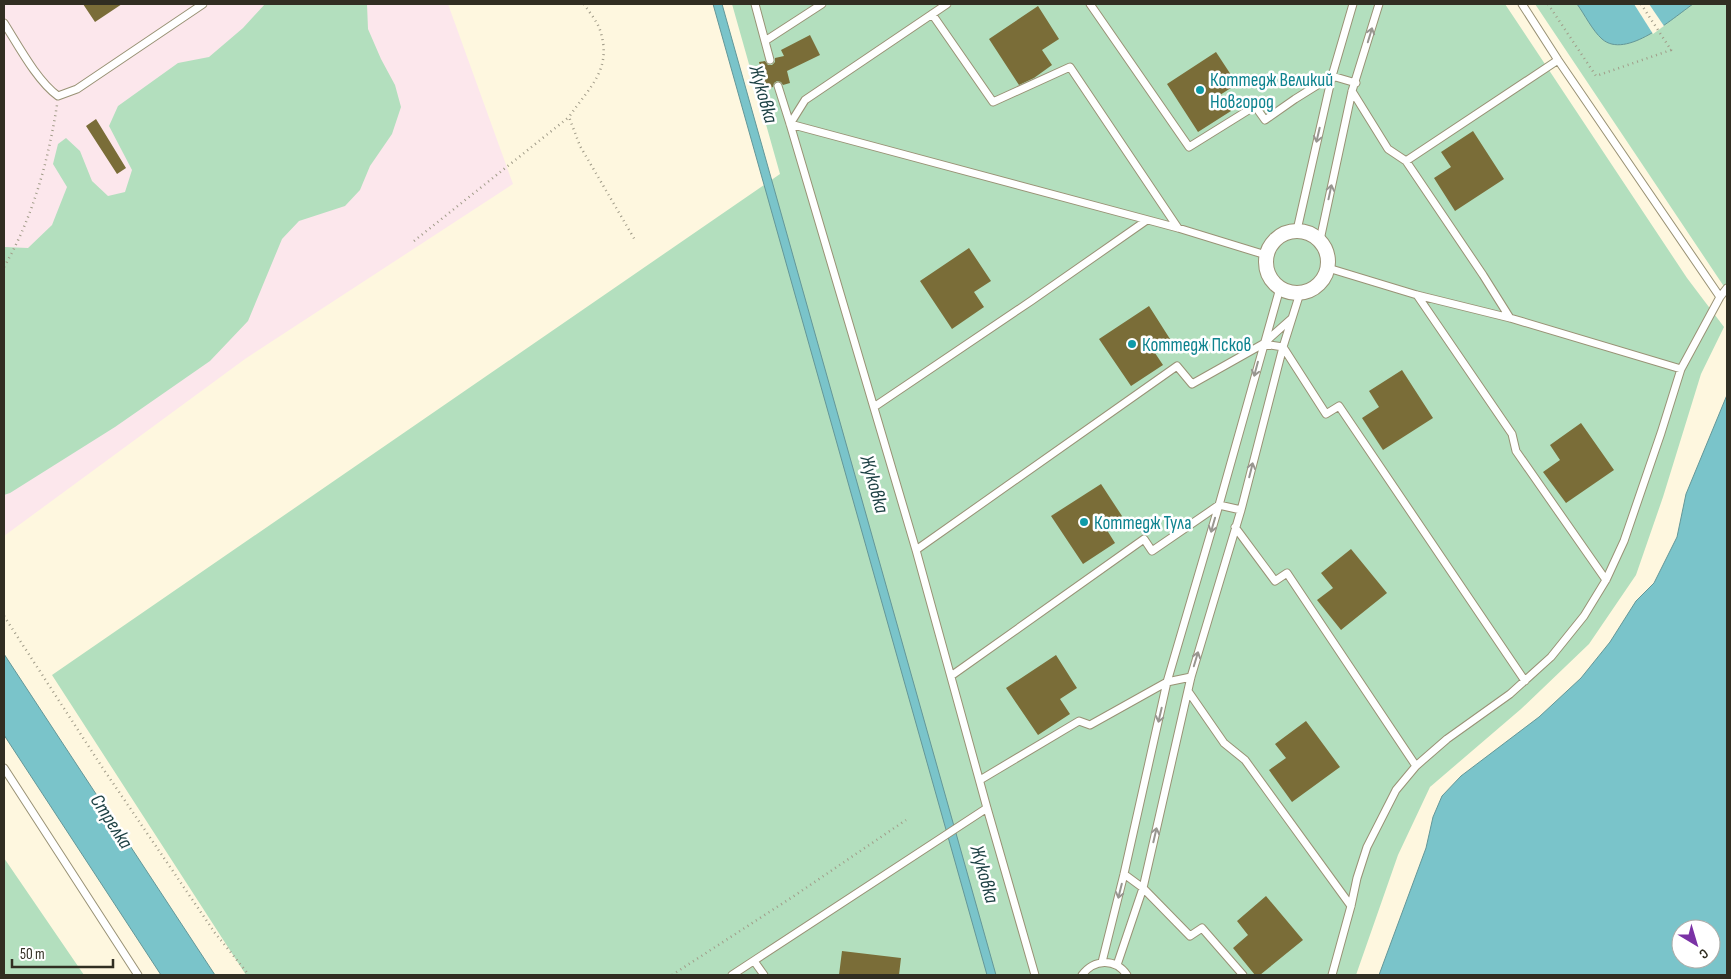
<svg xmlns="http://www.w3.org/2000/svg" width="1731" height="979" font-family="'Sofia Sans Condensed',sans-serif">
	<rect width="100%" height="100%" fill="#fef7df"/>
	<path fill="#fce7ec" d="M4 4H448L513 184 245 359 4 536Z"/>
	<path fill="#b3dfbe" d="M265 4H367L368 29 381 59 395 85 401 107 392 134 370 166 360 190 345 206 299 221 282 239 248 321 210 361 115 427 10 493 4 495V247L28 248 52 225 67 187 53 164 58 144 66 138 80 151 92 181 108 196 125 192 132 170 109 126 118 106 178 63 209 57 243 28Z
		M732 4H1505L1687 278 1724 327 1701 374 1663 497 1636 575 1589 644 1521 709 1430 787 1398 855 1356 975H246L52 675 780 174Z
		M1535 4H1727V291Z
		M4 858 84 975H4Z"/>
	<path fill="#7ac4ca" stroke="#649798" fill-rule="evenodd" d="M713 4H722L996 975H987Z
		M1577 4H1693C1673 18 1626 60 1602 39 1592 30 1585 15 1577 4Z
		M1727 395V975H1379L1426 848 1433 817 1442 796 1461 776 1539 717 1581 678 1610 642 1636 601 1654 583 1677 537 1686 494ZM1681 929H1711V959H1681Z
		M4 654 215 975H161L4 735Z"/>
	<path fill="#fef7df" d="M1634 4H1649L1664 26 1653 34Z"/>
	<path fill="#7a6d38" d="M83 4H122L95 22Z
		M1038 6 1059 39 1042 50 1052 65 1034 78 1019 85 989 39Z
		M810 35 820 55 787 71 790 83 783 85 781 82 777 81 774 83 773 87 766 89 759 62 765 61 768 65H772L775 62V58L784 56 781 50Z
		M1216 52 1237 84 1220 95 1231 111 1198 132 1167 84Z
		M96 119 126 168 117 174 86 126Z
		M1473 131 1504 179 1455 211 1434 178 1451 167 1441 152Z
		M969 248 991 281 974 292 984 307 952 329 920 281Z
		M1149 306 1170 339 1153 350 1163 365 1131 386 1099 339Z
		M1402 370 1433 418 1383 450 1362 418 1379 407 1369 391Z
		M1581 423 1614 470 1566 503 1543 472 1560 460 1550 445Z
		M1101 484 1122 516 1105 527 1115 543 1083 564 1051 516Z
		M1351 549 1387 593 1341 630 1317 600 1333 588 1321 573Z
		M1056 655 1077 688 1060 699 1070 714 1038 735 1006 688Z
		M1306 721 1340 767 1292 802 1269 770 1286 758 1275 744Z
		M1266 896 1303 940 1260 975H1255L1233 948 1248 935 1237 921Z
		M842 951 901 958 899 975H839Z"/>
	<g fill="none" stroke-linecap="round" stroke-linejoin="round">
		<defs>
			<path id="lane" d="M755 4 770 60
				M1090 4 1189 147 1255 106 1265 120 1295 99 1332 76 1356 83
				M1522 4 1558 60 1720 297
				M932 14 993 102 1070 67 1178 228
				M4 23C18 45 37 81 58 96L77 89 203 4
				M765 41 822 4
				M778 86 790 124 916 550 987 808 1035 975
				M1352 91 1388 149 1406 161
				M790 124 1178 228 1266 255
				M790 124 805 100 947 4
				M1297 230 1332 76 1353 4
				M1320 240 1352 91 1379 4
				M1328 268 1417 295 1510 318 1681 369
				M1417 295 1512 434 1516 451 1606 580
				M1510 318 1483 275 1406 161 1558 60
				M1263 344 1283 347 1326 414 1339 406 1525 681
				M874 407 1031 301 1147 220
				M1235 527 1275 581 1287 573 1416 766
				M916 550 1177 366 1192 384 1263 344 1291 319
				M951 676 1144 539 1152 551 1219 505 1241 510
				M1188 691 1224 743 1245 760 1351 906
				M4 768 138 975
				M980 780 1079 721 1090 725 1167 682 1191 677
				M1124 874 1143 888 1190 936 1202 928 1243 975
				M754 961 764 975
				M1102 962 1124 874 1167 682 1219 505 1280 288
				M1117 965 1143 888 1191 677 1241 510 1283 347 1300 293
				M732 975 987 808
				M1082 975C1094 959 1115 958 1127 975
				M1332 975 1351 906 1357 878 1367 847 1396 790 1416 766 1447 739 1510 694 1551 657 1584 616 1606 580 1624 541 1661 433 1681 369 1720 297 1727 288"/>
			<path id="street" d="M1266 262a31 31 0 1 1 62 0a31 31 0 1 1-62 0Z"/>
		</defs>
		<use href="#lane" stroke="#999275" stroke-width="9"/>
		<use href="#street" stroke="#999275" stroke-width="16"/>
		<path stroke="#a19c89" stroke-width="2.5" stroke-dasharray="1 4" stroke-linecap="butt" d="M584 4C589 12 597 21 600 30 613 70 589 87 569 117L580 146 635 240
			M1548 4 1596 76 1671 50 1641 4
			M414 241 569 117
			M4 267C33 217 48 162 57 105
			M4 616 102 767 215 933 249 975
			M672 975 794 896 906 820"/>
		<use href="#lane" stroke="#fff" stroke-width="7"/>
		<use href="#street" stroke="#fff" stroke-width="14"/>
	</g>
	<defs><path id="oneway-shaft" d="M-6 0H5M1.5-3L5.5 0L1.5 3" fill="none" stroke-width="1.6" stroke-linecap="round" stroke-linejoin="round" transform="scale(1.25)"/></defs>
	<g stroke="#989690">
		<use href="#oneway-shaft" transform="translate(1370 35) rotate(-73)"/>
		<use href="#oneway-shaft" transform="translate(1318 135) rotate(103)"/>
		<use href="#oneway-shaft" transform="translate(1330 192) rotate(-78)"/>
		<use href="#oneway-shaft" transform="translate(1256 369) rotate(105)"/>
		<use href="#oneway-shaft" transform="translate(1251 470) rotate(-76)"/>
		<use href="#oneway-shaft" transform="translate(1213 525) rotate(106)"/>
		<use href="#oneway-shaft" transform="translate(1196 659) rotate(-73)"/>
		<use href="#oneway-shaft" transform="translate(1160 715) rotate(103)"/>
		<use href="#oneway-shaft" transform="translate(1155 835) rotate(-77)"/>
		<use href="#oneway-shaft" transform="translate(1120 891) rotate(104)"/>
	</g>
	<g fill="#0f9aa8" stroke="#fff" stroke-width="2">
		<circle cx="1200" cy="90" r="5"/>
		<circle cx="1132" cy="344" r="5"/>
		<circle cx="1084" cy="522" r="5"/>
	</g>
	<g text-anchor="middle" stroke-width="5" stroke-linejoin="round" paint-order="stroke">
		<g font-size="19" fill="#0d838f" stroke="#fff" text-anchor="start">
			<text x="1210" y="86">Коттедж Великий<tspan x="1210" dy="22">Новгород</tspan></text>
			<text x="1142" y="351">Коттедж Псков</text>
			<text x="1094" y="529">Коттедж Тула</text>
		</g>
		<g font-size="20" font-style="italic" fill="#1b3f42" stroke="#fff">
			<text transform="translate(764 94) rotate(74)" y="7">Жуковка</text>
			<text transform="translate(875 484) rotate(74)" y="7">Жуковка</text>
			<text transform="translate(112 821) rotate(57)" y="7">Стрелка</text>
			<text transform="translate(985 874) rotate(74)" y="7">Жуковка</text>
		</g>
	</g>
	<rect width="1731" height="979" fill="none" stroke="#312e22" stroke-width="10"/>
	<g transform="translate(1696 944) rotate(142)"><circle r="24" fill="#ffffff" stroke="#adaba7"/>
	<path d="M0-4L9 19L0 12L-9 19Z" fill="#7a32a5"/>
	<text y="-8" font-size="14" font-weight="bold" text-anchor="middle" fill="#312e22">С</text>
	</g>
	<path d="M12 959v8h101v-8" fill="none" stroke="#312e22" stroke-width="2.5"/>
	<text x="20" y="959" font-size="15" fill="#312e22" stroke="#ffffff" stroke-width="4" paint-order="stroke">50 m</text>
</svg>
